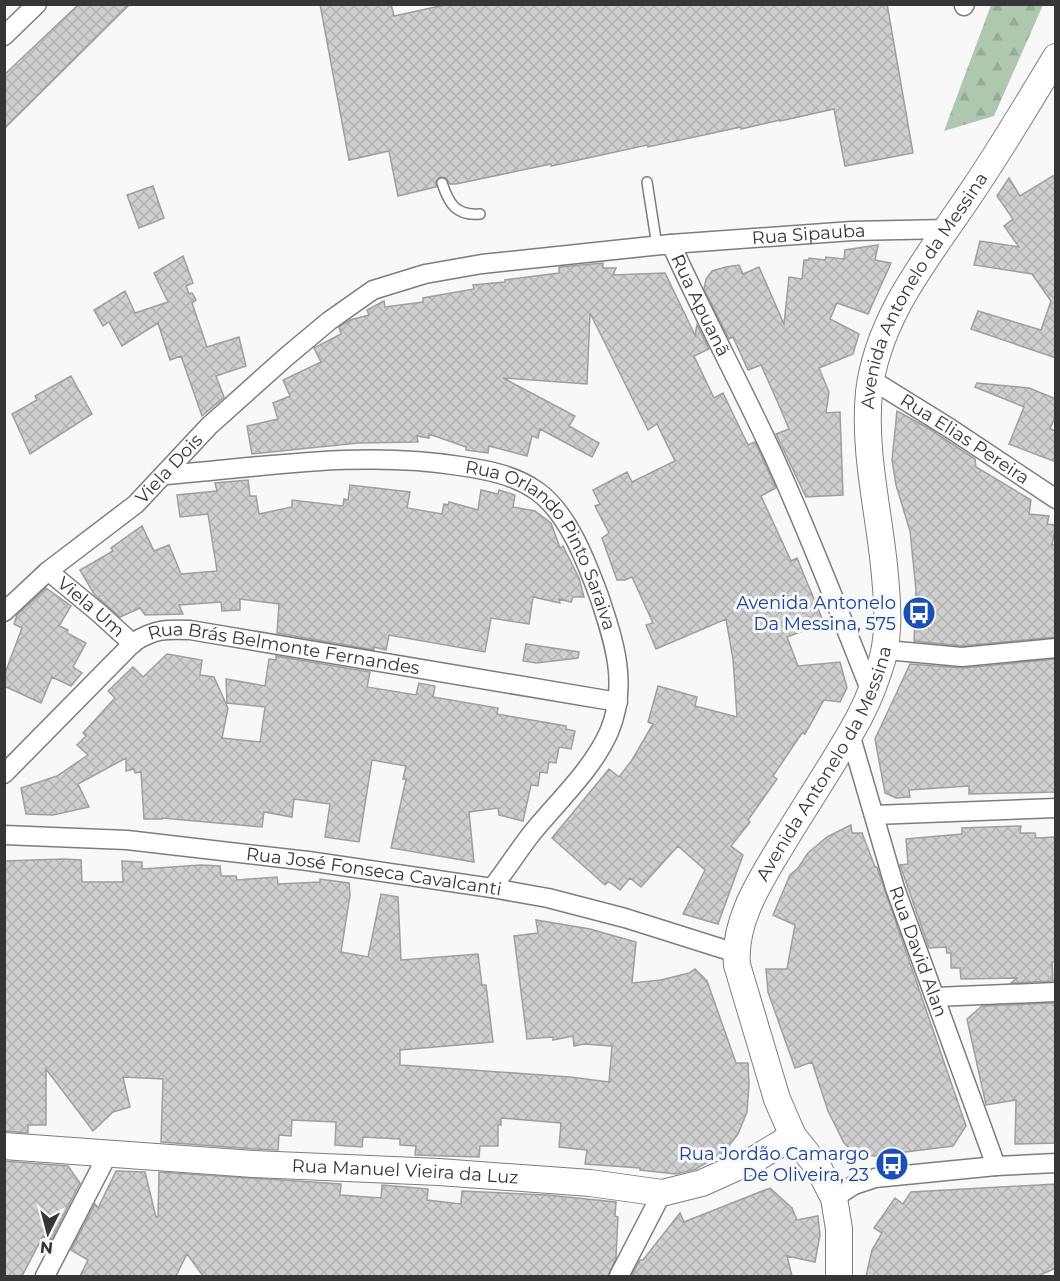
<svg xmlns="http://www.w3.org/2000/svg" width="1060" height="1281" font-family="Montserrat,sans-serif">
	<defs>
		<pattern id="forest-firs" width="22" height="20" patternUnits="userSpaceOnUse" patternTransform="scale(1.5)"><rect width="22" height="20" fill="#aec8b0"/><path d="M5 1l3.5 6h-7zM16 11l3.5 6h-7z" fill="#96ac98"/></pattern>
		<pattern id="building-cross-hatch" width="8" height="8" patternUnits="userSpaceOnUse" patternTransform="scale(1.5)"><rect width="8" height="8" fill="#cfcfd0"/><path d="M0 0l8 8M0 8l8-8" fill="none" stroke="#b2b2b3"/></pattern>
	</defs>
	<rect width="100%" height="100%" fill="#f8f8f9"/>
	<path fill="url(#forest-firs)" d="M991 5H1043L994 116 944 131Z"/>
	<path fill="url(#building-cross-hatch)" stroke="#9f9fa0" stroke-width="1.5" d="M79 4H130L4 129V75Z
		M320 4H391L394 16 449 4H887L913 153 845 166 834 109 780 121V120L741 129V127L648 147 647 145 551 166V164L456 184H450L446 178 440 177 436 181V187L398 196 389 151 349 160Z
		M1056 174V358L971 329 978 311 1041 330 1051 301 1032 274 974 265 980 241 1019 247 1004 226 1013 219 997 196 1009 178 1020 196Z
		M153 186 164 218 139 228 127 195Z
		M878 245 875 260 891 263 868 314 837 303 830 319 859 334 853 354 819 368 829 392 826 413 840 412 843 495 806 497 776 434 789 429 778 403 761 365 748 370 733 337 729 339 704 289 706 279 712 271 726 267 739 265 743 274 759 267 784 324 789 277 802 279 804 260H809V258L825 260 826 257 844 259 845 250Z
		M183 256 193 283 186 286 189 294 192 293 196 300 192 303 207 347 239 337 246 366 216 376 224 397 202 416 181 356 170 360 158 323 122 346 109 322 103 326 94 310 125 291 135 313 168 302 154 273Z
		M603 263V268H616L613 275 665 273 695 335 697 325 709 349 694 356 714 398 723 393 748 445 755 442 776 488 761 496 791 561 797 558 824 623 787 637 798 666 840 662 847 688 840 702 824 700 805 734 802 733 773 776 777 779 748 820 750 822 731 846 743 855 718 924 683 914 705 870 678 846 641 887 630 878 620 890 611 883 608 882 605 885 552 838 609 769 619 777 632 760 653 724 648 722 658 686 697 697 695 706 737 717 733 659 726 619 656 649 646 625 653 623 632 577 625 580H617L602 538 609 533 595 506 600 504 593 490 627 472 632 482 675 461 657 424 648 430 590 313 587 384 503 378 575 416 569 426 599 443 592 457 540 429 538 438 532 436 527 456 489 446 488 453 466 450V447L429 434V438L417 436 418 442 358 443 252 454 247 426 278 419 273 403 290 396 283 380 321 362 314 348 341 334 339 327 350 320 369 315 367 310 384 301 385 307 423 302V298L474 289 473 285 505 282V280L559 273V267Z
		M71 376 92 414 30 454 12 414 37 400 35 396Z
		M977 383 1029 388 1056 399V415L1050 429 1056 431V462L1009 444 1024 407 975 387Z
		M897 411 928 428 975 459 976 467 1031 500 1029 514 1049 516 1047 524 1056 525 1052 545H1056V637L962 646 914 641 916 590 910 531 896 485 892 460Z
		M248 480 250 496H256L259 514 292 507V500L343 506 344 499 348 500 350 485 410 492 407 508 442 514 444 504 448 505 449 502 478 510 481 490 498 494 499 490 515 495 513 507 535 511 551 523 560 548 563 546 579 578 584 597H573L571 602 559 599 560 603 533 597 529 624 491 618 485 652 389 635 386 650 374 647V650L277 633 279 604 240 599V610L222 611 221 602 179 605 183 614 145 615 140 608 120 617 94 594 80 570 113 551 111 548 142 526 154 551 169 545 181 574 217 571 208 514 180 517 177 495 217 491 215 483Z
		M46 588 71 606 59 626 68 630 67 633 86 643 73 667 82 673 71 686 52 677 41 703 4 686V676L22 628 14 624 17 615Z
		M526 644 579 652 578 658 536 663 523 661Z
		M167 654 202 660 200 675 214 677 228 708 222 738 260 742 265 707 227 703 226 679 265 686 269 659 276 660V656L370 672 367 687 416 695 419 683 435 686 433 697 498 708 497 714 566 726V729L575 731 571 749 559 747 556 763 549 762 547 773 540 772 538 786 531 785 523 821 499 815 498 808 469 812 474 862 391 848 406 779H403L406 766 372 760 359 842 325 837 330 804 294 799 292 817 264 812 262 827 162 818V819H144L141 772 135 773 134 769 126 771V758L78 784 89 807 53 815 26 814 21 788 57 776 88 755 77 745 86 736 83 733 115 698 108 691 133 667 143 677Z
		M1056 659V792L969 794V786L909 790 910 797 896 798 885 793 875 739 910 664 963 668Z
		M851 825 852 833H862L875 867H877L966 1126 953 1146 874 1156 856 1154 844 1143 828 1111 812 1062 795 1068 768 992 766 969H787L795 925 773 915 790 875 798 868 808 853 827 837Z
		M1021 826 1020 833H1035L1036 838 1056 837V962H1052L1053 981 1011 983 1017 978 961 979 960 968H951V953H947L946 947 929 948 900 865 908 864 906 839 962 834V828Z
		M64 859 81 860 82 882H123L122 861 142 862V869L201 865 220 866 221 876H236L237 880 277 877 278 884 320 882V879L349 883 350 895 341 952 368 957 381 894 398 897 401 960 478 954 482 985H486L493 1042 400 1050V1065L570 1077 609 1082 612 1046 584 1044 574 1046 573 1036 553 1040V1037L527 1039 514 936 538 933 536 920 590 929 636 942 632 983 661 980 689 973 695 969 707 981 736 1063H748L749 1084 747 1112 738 1134 724 1152 696 1169 676 1174 640 1170V1168L585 1164 587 1150 559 1147 561 1123 501 1118V1125H498V1146H480L479 1157 415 1155 416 1146 400 1145V1139L363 1137 362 1147 335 1145 336 1122 292 1120 291 1136 279 1135 278 1150 254 1149 161 1142 163 1079 123 1077 130 1107 113 1112 93 1131 46 1069V1125H28V1133L4 1131V861Z
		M1055 1003 1056 1143 1015 1144 1016 1100 986 1105 967 1019 982 1006Z
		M4 1161 68 1166 80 1183 51 1240 43 1236 22 1276H4Z
		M116 1171 145 1172 156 1217H158L159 1172 341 1184 340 1195 381 1198 382 1185 428 1189 427 1200 461 1204 462 1191 547 1195 616 1202 615 1216 618 1217 616 1258 608 1276H203L187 1254 176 1276H80L88 1260 71 1250 95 1204 98 1208Z
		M1056 1184V1268L1038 1276H866L872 1250 882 1233 874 1228 895 1198 903 1204 911 1192Z
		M770 1188 792 1208 797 1220 818 1216 820 1235 815 1262 787 1256 792 1276H631L640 1260H643L680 1213 684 1222Z"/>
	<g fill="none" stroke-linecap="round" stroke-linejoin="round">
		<defs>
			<path id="lane" d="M647 182 657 246
				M442 183C449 204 456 216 480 214"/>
			<g id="street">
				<path d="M964 6 965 4"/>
				<path d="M4 36 37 4"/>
				<path id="s1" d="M671 244 852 231 947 229"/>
				<path id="s2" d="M872 380 951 429 1056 499"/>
				<path id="s3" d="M166 475C264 467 363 450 460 466 488 470 514 475 537 491 568 513 586 561 599 596 614 641 629 685 609 732 592 770 558 801 532 833 518 851 506 870 492 888"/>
				<path id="s4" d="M48 571 99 613 133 644"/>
				<path id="s5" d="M4 612 48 571 136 504 209 426 286 357 329 321 373 290 425 274 482 264 671 244C704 317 742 387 775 459 810 536 840 614 871 692"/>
				<path d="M886 650 962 657 1056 648"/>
				<path id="s6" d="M850 734 895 888 996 1166"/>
				<path id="s7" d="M4 774 134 642C155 629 166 629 190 630L618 702"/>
				<path d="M874 815 1056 808"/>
				<path id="s8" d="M4 835 127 840 308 861 492 888 548 898 625 918 736 953"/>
				<path d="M935 997 1056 992"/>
				<path d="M834 1198 854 1185 875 1178 996 1166 1056 1163"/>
				<path d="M45 1276 108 1154"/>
				<path d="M619 1276 662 1193"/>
			</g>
			<g id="secondary">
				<path id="s9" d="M4 1146 253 1164 439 1172 590 1183 662 1193 702 1183 755 1159 793 1136"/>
				<path id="s10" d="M839 1276V1229L834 1198 818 1167 793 1136 777 1099 737 965C733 920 762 878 784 841 806 805 829 770 850 734 862 714 872 692 879 670 890 640 888 608 885 576 880 515 863 454 869 392 878 315 930 255 971 193 1001 149 1028 103 1056 57"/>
			</g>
		</defs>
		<use href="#lane" stroke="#7c7d7e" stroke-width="12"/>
		<use href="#street" stroke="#7c7d7e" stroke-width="21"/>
		<use href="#secondary" stroke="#7c7d7e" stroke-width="28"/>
		<use href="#lane" stroke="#fff" stroke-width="9"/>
		<use href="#street" stroke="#fff" stroke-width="18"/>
		<use href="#secondary" stroke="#fff" stroke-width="26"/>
	</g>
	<defs>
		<symbol id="bus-disc" viewBox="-11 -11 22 22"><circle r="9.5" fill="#1a4fb4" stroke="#f8f8f9"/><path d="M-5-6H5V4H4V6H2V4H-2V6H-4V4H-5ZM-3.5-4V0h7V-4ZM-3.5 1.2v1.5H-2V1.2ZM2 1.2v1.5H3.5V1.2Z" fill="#fff"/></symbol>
	</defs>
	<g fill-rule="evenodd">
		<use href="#bus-disc" x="900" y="594" width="38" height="38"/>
		<use href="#bus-disc" x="873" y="1145" width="38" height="38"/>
	</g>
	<g text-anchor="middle" stroke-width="6" stroke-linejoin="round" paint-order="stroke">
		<g font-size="18" fill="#363636" stroke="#f8f8f9">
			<text dy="6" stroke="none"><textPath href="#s1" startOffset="138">Rua Sipauba</textPath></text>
			<text dy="6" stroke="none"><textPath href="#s10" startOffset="1060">Avenida Antonelo da Messina</textPath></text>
			<text dy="6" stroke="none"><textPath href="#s5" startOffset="861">Rua Apuanã</textPath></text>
			<text dy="6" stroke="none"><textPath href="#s2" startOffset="110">Rua Elias Pereira</textPath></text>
			<text dy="6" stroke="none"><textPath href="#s5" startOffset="219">Viela Dois</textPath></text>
			<text dy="6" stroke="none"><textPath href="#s3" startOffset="418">Rua Orlando Pinto Saraiva</textPath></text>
			<text dy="6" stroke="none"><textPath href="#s4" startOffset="56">Viela Um</textPath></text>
			<text dy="6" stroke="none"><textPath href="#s7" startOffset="339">Rua Brás Belmonte Fernandes</textPath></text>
			<text dy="6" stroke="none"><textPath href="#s10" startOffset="556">Avenida Antonelo da Messina</textPath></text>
			<text dy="6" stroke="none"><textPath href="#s8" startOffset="372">Rua José Fonseca Cavalcanti</textPath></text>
			<text dy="6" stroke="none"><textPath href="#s6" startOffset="228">Rua David Alan</textPath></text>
			<text dy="6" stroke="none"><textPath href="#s9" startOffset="402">Rua Manuel Vieira da Luz</textPath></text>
		</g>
		<g font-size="18" fill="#164399" stroke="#f8f8f9" text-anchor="end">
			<text x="896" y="609">Avenida Antonelo<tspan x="896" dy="21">Da Messina, 575</tspan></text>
			<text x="869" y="1160">Rua Jordão Camargo<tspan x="869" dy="21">De Oliveira, 23</tspan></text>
		</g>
	</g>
	<rect width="1060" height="1281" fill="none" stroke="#363636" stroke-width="12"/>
	<g transform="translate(48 1233) rotate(186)" stroke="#f8f8f9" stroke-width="4.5" paint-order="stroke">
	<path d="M0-4.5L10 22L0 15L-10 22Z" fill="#363636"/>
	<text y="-9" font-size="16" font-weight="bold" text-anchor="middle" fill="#363636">N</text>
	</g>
</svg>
